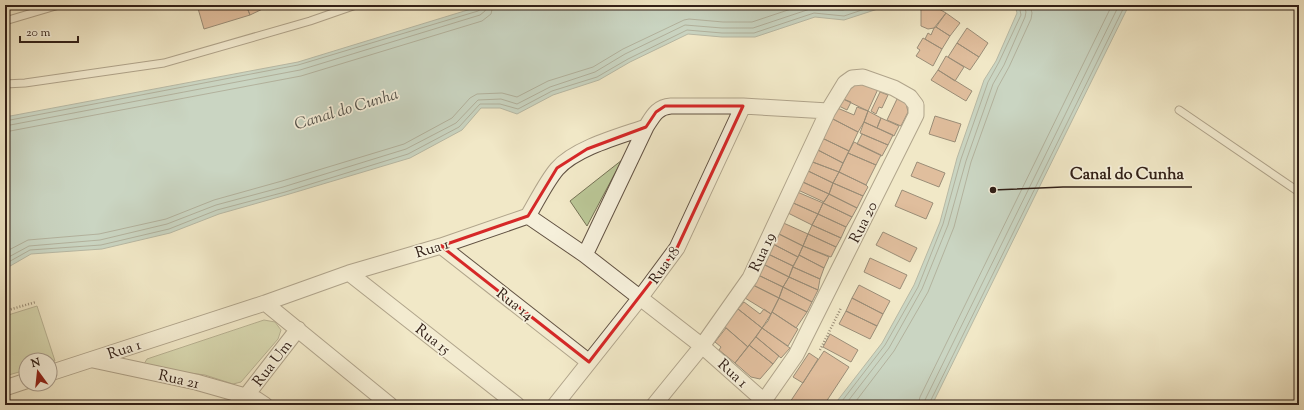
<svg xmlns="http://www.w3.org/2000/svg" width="1304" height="410" font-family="'Sorts Mill Goudy',serif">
	<rect width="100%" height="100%" fill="#f1e8c7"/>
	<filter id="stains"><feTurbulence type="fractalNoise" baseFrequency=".005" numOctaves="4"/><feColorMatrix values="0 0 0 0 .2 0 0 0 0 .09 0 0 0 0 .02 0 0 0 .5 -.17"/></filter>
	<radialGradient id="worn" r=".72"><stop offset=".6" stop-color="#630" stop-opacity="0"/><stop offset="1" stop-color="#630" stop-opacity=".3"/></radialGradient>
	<path fill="#bac696" stroke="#767356" d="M622 160 587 226 570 201Z
		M37 306 55 361 50 362V360H26V370L5 376V316Z
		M264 320 275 322 281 330 278 339 241 382 233 384 205 375 148 368 144 364 147 359Z"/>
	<path fill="#9cbfbc" stroke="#727f7a" d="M484 5H890L844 20 815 17 755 37H722L688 34 630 62 599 80 553 95 517 114 500 108H481L462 130 410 158 286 195 219 214 170 233 102 249 31 254 5 269V117L298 62Z
		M1015 5H1129L932 405H834L882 343 914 285 940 222 957 158 984 80 996 61 1017 13Z"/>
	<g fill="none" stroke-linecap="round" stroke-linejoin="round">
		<path stroke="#67706a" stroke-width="1" d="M5 121 298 65 478 11 481 9 482 5
			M5 126 300 70 480 15 485 11 487 5
			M5 132 301 76 482 21 491 14 493 5
			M5 252 28 240 99 234 166 219 214 200 282 181 404 144 452 118 470 98 477 94 502 93 517 97 548 81 593 67 623 49 684 20 689 19 723 22H752L803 5
			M5 259 29 246 100 240 167 224 216 205 283 187 406 149 456 123 478 100 501 99 517 104 550 87 595 72 625 54 685 25 722 28H753L813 8 843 10 861 5
			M5 264 30 250 101 245 169 229 217 210 285 192 408 154 459 127 480 104H500L518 109 552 91 597 77 628 59 687 30 722 33H754L814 13 844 16 877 5
			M839 405 885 345 918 287 943 224 961 159 988 82 999 62 1021 15 1019 5
			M845 405 889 348 922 289 948 225 966 161 993 84 1004 65 1025 17 1026 12 1024 5
			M853 405 894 351 928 292 954 227 971 162 998 87 1009 67 1031 19 1032 13 1030 5
			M918 405 920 397 1112 5
			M924 405 925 400 1119 5
			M929 405 930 402 1125 5"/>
	</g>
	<path fill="#cc8c6c" stroke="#322017" d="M197 5H246L250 15 204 29Z
		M246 5H271L250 15Z
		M921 5H932L946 13 934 28 928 29 921 26Z
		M946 13 960 23 950 36 936 27Z
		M936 27 950 36 942 49 925 39 928 33 931 35 934 28Z
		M967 28 988 43 979 57 957 43Z
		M923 38 942 49 933 66 916 56 920 50 917 48Z
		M957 43 979 57 970 70 948 57Z
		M946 56 964 67 955 81 938 70Z
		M938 70 972 91 966 101 931 80Z
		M855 81 878 89 868 111 841 98Z
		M880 92 888 95 882 108 879 107 876 114 871 111Z
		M838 97 851 102 847 110 835 104Z
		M897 99 906 103 908 112 901 126 887 120Z
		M835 107 854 115 857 107 868 111 864 122 858 132 831 118Z
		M868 111 881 118 877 128 864 122Z
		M935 116 961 124 955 142 929 134Z
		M831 118 858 132 849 151 820 137Z
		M881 118 899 126 894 136 877 128Z
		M864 122 893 135 888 145 860 133Z
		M862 134 888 145 882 156 857 144Z
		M820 137 849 151 843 163 814 148Z
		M854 142 881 155 876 165 848 153Z
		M814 148 843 163 839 172 810 161Z
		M848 153 876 165 866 185 839 172Z
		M810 161 839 172 833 183 804 169Z
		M917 162 945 173 939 187 911 176Z
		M804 169 833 183 829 194 798 180Z
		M839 172 866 185 868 187 863 196 833 183Z
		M801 181 829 194 824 202 798 190Z
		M833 183 863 196 857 208 829 194Z
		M902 190 933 203 926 219 895 206Z
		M795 191 823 203 818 214 791 202Z
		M829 194 857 208 852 217 823 203Z
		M791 202 818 214 812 225 786 212Z
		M823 203 852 217 846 227 818 214Z
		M818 214 846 227 841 238 812 225Z
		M779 221 808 234 803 246 775 232Z
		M812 225 841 238 836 247 808 234Z
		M775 232 803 246 798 257 771 243Z
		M883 232 917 248 910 262 876 245Z
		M808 234 836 247 831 257 803 246Z
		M771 243 798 257 793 266 766 253Z
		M803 246 829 257 824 268 799 255Z
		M766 253 793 266 789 277 761 263Z
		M799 255 824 268 820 279 793 267Z
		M870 258 907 275 900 289 864 272Z
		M761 263 789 277 783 287 756 274Z
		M793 267 820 279 818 290 789 277Z
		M756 274 783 287 779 298 751 284Z
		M789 277 818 290 812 302 783 287Z
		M751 284 779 298 771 314 745 298Z
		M859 285 890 301 883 314 852 298Z
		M783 287 812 302 807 312 779 298Z
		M779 298 807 312 796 328 772 312Z
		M852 298 883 314 877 326 846 311Z
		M744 302 760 314 764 309 771 314 762 328 738 309Z
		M738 309 762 328 748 347 724 326Z
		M846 311 877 326 870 339 839 324Z
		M772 312 798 329 788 346 762 328 768 321Z
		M726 328 748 347 735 363 719 350 721 347 715 342Z
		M762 328 790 348 781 358 756 337Z
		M830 334 858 350 851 362 823 347Z
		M756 337 779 356 773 364 749 345Z
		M749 345 773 364 760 379 751 377 735 363Z
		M824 351 849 367 824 405H788Z
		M809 353 818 359 803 383 793 377Z"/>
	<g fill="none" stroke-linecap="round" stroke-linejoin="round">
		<defs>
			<path id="lane" d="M5 21 59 5
				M5 84 25 83 164 63 310 21 356 5
				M1179 110 1299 192
				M1012 405H1019"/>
			<path id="street" d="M528 216C537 201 546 182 557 169 575 148 620 136 646 127
				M441 246 589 362
				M585 255 646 127C653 116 657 107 671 106H743L828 111
				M349 273 517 405
				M265 303 390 405
				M93 360 196 382 256 399 265 405
				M50 373 265 303 349 273 441 246 528 216 585 255 702 346 764 401
				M5 388 26 381
				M236 405 246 396 298 329
				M555 405 640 298 677 248 743 106
				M654 405 702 346 750 278 828 111 845 83 852 78 863 77 894 88 910 97 916 105V115L796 355 761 405"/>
		</defs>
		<use href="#lane" stroke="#625243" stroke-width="9"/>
		<use href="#street" stroke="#625243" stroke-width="17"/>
		<path stroke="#322017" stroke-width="2.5" stroke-dasharray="1 2" stroke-linecap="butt" d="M5 311 36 302
			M820 350 841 308"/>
		<use href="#lane" stroke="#f6f0db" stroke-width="7"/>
		<use href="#street" stroke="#f6f0db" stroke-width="15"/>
	</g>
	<path d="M0 0H1304V410H0ZM665 106H743L677 248 589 362 441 246 528 216 557 168 587 149 646 127 656 112Z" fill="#f1e8c7" fill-opacity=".55" fill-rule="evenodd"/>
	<path fill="none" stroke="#d62828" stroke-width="3" stroke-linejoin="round" d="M665 106H743L677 248 589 362 441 246 528 216 557 168 587 149 646 127 656 112Z"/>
	<g text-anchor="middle" stroke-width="3.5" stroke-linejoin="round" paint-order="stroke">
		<g font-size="15" fill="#322017" stroke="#f6f0db">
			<text transform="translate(863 222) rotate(-63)" y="5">Rua 20</text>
			<text transform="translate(432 248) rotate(-17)" y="5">Rua 1</text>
			<text transform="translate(762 252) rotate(-65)" y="5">Rua 19</text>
			<text transform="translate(664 265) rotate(-55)" y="5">Rua 18</text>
			<text transform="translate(515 304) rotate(38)" y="5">Rua 14</text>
			<text transform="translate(433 339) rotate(38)" y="5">Rua 15</text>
			<text transform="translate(124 349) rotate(-18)" y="5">Rua 1</text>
			<text transform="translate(272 363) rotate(-52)" y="5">Rua Um</text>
			<text transform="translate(733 373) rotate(42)" y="5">Rua 1</text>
			<text transform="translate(179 379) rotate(13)" y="5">Rua 21</text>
		</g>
		<g font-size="16" font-style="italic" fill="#525049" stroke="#f6f0db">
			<text transform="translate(346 108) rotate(-17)" y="6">Canal do Cunha</text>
		</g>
	</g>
	<path fill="none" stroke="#322017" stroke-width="1.5" d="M993 190L1063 187H1192"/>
	<circle fill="#322017" stroke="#f6f0db" stroke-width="1.5" cx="993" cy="190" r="4"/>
	<g font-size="16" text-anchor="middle" font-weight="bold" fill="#322017" stroke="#f6f0db" stroke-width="3.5" stroke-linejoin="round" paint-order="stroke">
		<text x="1127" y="179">Canal do Cunha</text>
	</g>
	<rect width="1304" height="410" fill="none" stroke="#f1e8c7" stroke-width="20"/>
	<rect x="6" y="6" width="1292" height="398" fill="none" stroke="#322017" stroke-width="2"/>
	<rect x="10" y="10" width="1284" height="390" fill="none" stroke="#322017"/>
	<g transform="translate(38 372) rotate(345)"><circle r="19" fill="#f6f0db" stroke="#a89d8d"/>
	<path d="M0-3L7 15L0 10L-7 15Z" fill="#8f2418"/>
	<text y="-6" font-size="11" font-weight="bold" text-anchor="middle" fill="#322017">N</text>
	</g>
	<path d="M20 36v6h58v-6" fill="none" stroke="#322017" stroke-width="2"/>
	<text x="26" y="36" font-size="12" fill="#322017" stroke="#f6f0db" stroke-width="3" paint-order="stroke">20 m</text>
	<rect width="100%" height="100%" filter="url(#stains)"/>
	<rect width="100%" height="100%" fill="url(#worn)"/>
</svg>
